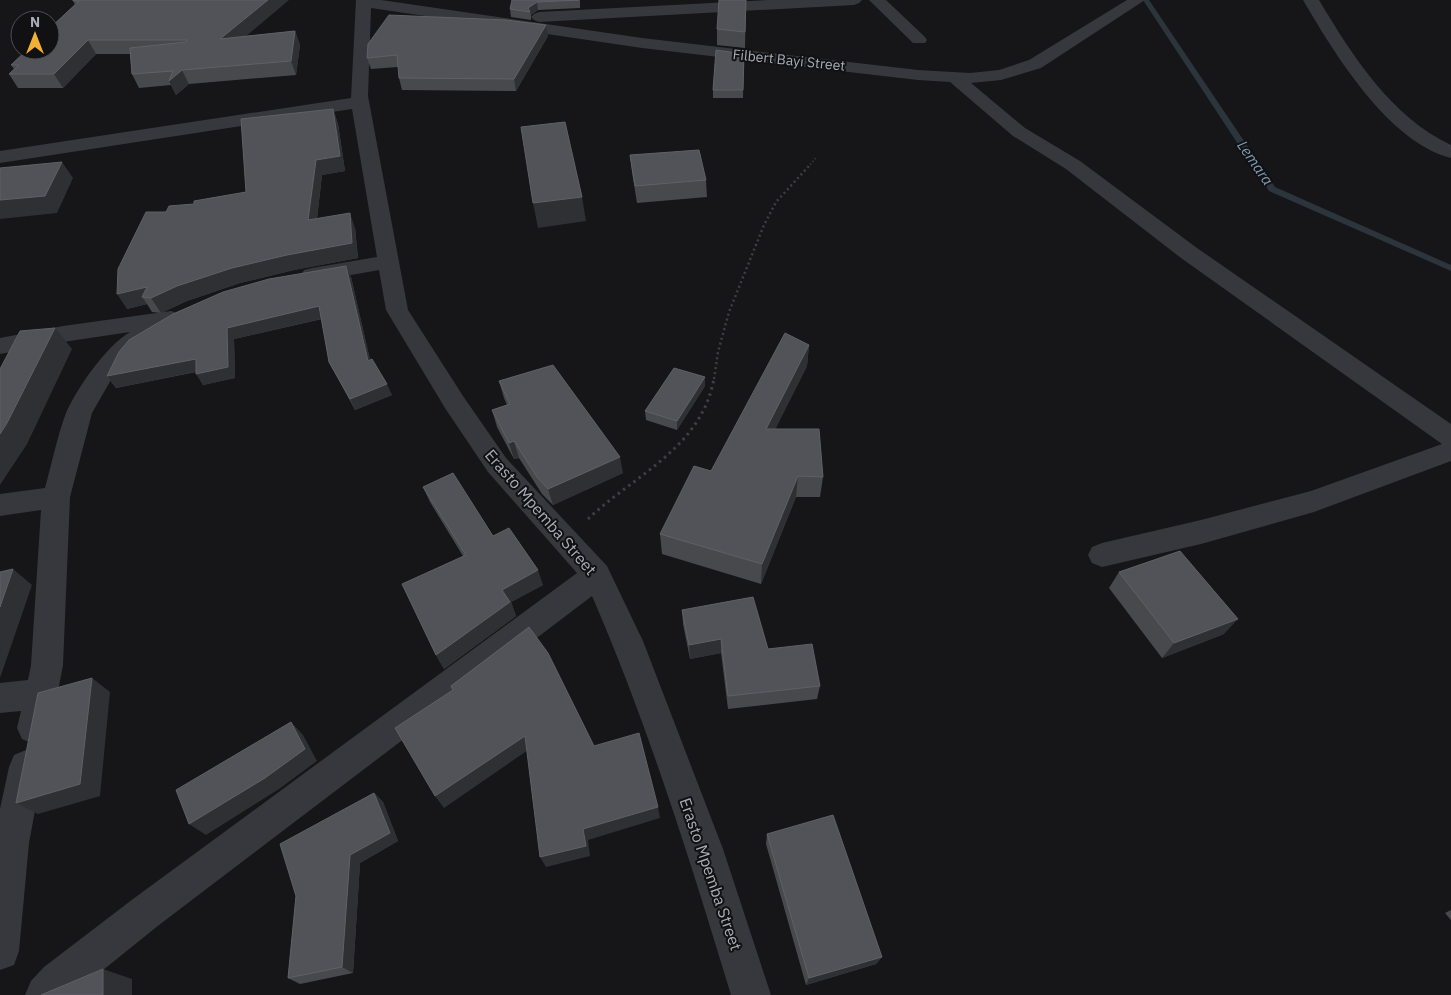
<svg xmlns="http://www.w3.org/2000/svg" width="1451" height="995" font-family="'IBM Plex Sans',sans-serif">
	<rect width="100%" height="100%" fill="#161618"/>
	<g fill="none" stroke-linecap="round" stroke-linejoin="round">
		<path fill="#2c353c" fill-rule="evenodd" d="M1143 0H1149L1275 187 1451 265V271L1269 191Z"/>
		<path stroke="#3d3f44" stroke-width="2" stroke-dasharray="1 2.5" stroke-linecap="butt" d="M808 167 816 158"/>
		<path stroke="#3d3f44" stroke-width="2.5" stroke-dasharray="2 3" stroke-linecap="butt" d="M714 379 718 352 729 312 764 225 776 202 809 166"/>
		<path stroke="#3d3f44" stroke-width="3" stroke-dasharray="2.5 4" stroke-linecap="butt" d="M588 519C634 475 702 448 714 378"/>
		<path fill="#37383d" fill-rule="evenodd" d="M356 0H381L642 38 918 70 970 73 999 70 1029 60 1127 0H1145L1041 68 1001 80 971 83 1025 128 1080 161 1197 248 1451 424V461L1314 512 1201 544 1102 567 1092 563 1088 555 1092 547 1102 543 1201 520 1311 491 1442 444 1181 258 1066 169 1013 136 950 82 918 80 642 48 371 8 368 96 408 310 463 396 506 458 607 566 643 641 723 849 771 995H731C690 860 648 725 592 596L159 925 72 995H25L31 981 44 967 133 899 577 573 488 472 445 408 386 310 379 270 312 282 304 280 301 275 304 270 312 268 377 257 352 109 0 163V151L351 98Z
			M769 0H862L859 3 854 5 539 22 534 20 531 17 534 14 539 12Z
			M869 0H886L925 37 927 40 925 43H913Z
			M1303 0H1319C1352 55 1391 117 1451 145V158C1388 142 1334 53 1303 0Z
			M171 311 179 314 183 319 179 324 154 329 157 334 153 340 136 350 112 378 92 413 70 497 63 665 51 728 46 739 34 744 22 739 17 728 21 711 0 713V683L28 680 31 665 41 510 0 516V494L45 488C52 463 57 437 66 413 77 388 106 346 130 332L63 342 0 354V338L63 326Z
			M26 750 38 755 43 767 29 843 19 951 14 965 0 970V809L9 767 14 755Z"/>
	</g>
	<path fill="#47494d" d="M73 0 246 36 295 31 300 45 296 75 189 84 176 95 171 85 139 88 132 74 130 54H96L63 88H18L9 74 14 69 11 65 75 5Z
		M512 0H580V8L538 10 531 15V20L511 17 510 9Z
		M746 0 745 48 717 45V29Z
		M548 36 516 91 402 90 399 78 398 67 371 69 367 58Z
		M744 54 743 98H713V90Z
		M333 109 338 124 345 171 322 175 317 219 355 228 358 258 294 270 240 283 187 301 161 313 152 312 147 304 127 309 166 212 246 192Z
		M630 155 706 180 707 197 637 203 632 172Z
		M351 277 370 360 392 395 355 410 329 362 322 319 234 339 235 378 203 385 196 372 116 388 107 376Z
		M809 345 807 366 775 429 823 477 820 497H796L761 584 662 554 660 534 711 471Z
		M499 381 623 473 553 505 542 494 519 458 514 459 497 427 492 410 507 405 504 398Z
		M705 386 677 430 646 420 645 411Z
		M423 487 493 536 543 585 511 602 516 616 444 669 436 655 463 556 430 502Z
		M1119 572 1224 634 1162 658 1109 588Z
		M682 610 768 649 820 686 817 699 728 709 721 653 690 659 683 624Z
		M374 793 383 802 398 841 360 863 353 973 300 984 288 978 296 896Z
		M767 834 882 957 876 964 806 985 766 844Z
		M1451 910V920L1445 913Z"/>
	<path fill="#2f3033" d="M268 0H289L226 53 220 39Z
		M537 2 538 10 531 15 528 8Z
		M546 25 548 36 516 91 514 79Z
		M295 31 300 45 296 75 291 61Z
		M88 40 96 54 63 88 54 74Z
		M182 70 189 84 176 95 169 81Z
		M333 109 338 124 345 171 322 175 315 235 308 220 316 160Z
		M62 162 73 178 57 213 0 219V200Z
		M582 197 586 221 538 228 533 203Z
		M350 213 355 228 358 258 294 270 240 283 187 301 161 313 151 298 142 297 147 304 127 309 117 294 147 287 177 286Z
		M346 266 351 277 373 372 368 361Z
		M319 306 325 318 234 339 235 378 203 385 196 374 227 328Z
		M55 328 72 349 27 444 0 485V434Z
		M809 345 807 366 765 450 766 429Z
		M196 359 204 370 116 388 107 376Z
		M705 377V386L677 430V421Z
		M387 384 392 395 355 410 350 399Z
		M514 441 519 458 514 459 509 443Z
		M620 457 623 473 553 505 548 489Z
		M798 476 796 497 761 584 762 564Z
		M13 569 32 585 0 678V607Z
		M538 570 543 585 511 602 516 616 444 669 436 655 502 590Z
		M1238 619 1224 634 1162 658 1174 643Z
		M721 639V653L690 659 689 645Z
		M92 678 110 692 100 796 38 814 16 803Z
		M291 722 303 735 317 761 279 789 206 835 189 824Z
		M525 736 531 748 444 808 435 796Z
		M374 793 383 802 398 841 360 863 353 973 342 967 350 855Z
		M658 807 660 818 588 840 590 856 546 867 540 857 583 829Z
		M882 957 876 964 806 985 809 978Z
		M103 969 132 979V995H103Z"/>
	<path fill="#525359" stroke="#5f6168" d="M73 0H268L220 39 295 31 291 61 182 70 169 81 173 71 132 74 130 48 186 42 187 40H88L54 74H9L19 65H11L27 50H50V28L79 1H73Z
		M512 0H579L537 2 528 8 530 12 510 9Z
		M719 0H746L745 32 717 29Z
		M389 15 506 20 546 25 514 79 399 78 397 55 367 58 368 44Z
		M716 50 744 54 743 90H713Z
		M333 109 340 156 316 160 308 220 350 213 352 243 287 255 232 268 177 286 151 298 142 297 147 287 117 294 118 269 146 212H166L169 206 194 204V201L246 192 241 119Z
		M565 122 582 197 533 203 521 127Z
		M699 150 706 180 635 186 630 155Z
		M62 162 45 196 0 200V168Z
		M346 266 368 361 372 359 387 384 350 399 329 362 319 306 227 328 228 367 196 374V359L107 376 119 352 129 340 173 314 223 292 269 279Z
		M55 328 7 423 0 434V369L20 331Z
		M785 333 809 345 766 429H819L823 477 798 476 762 564 660 534 694 466 711 471Z
		M553 365 620 457 548 489 537 477 514 441 509 443 492 410 510 404 499 381Z
		M674 368 705 377 677 421 645 411Z
		M453 473 493 536 509 528 538 570 502 590 510 602 436 655 402 584 466 555 423 487Z
		M1180 551 1238 619 1174 643 1119 572Z
		M13 569 0 607V572Z
		M753 597 768 649 812 644 820 686 728 696 721 639 689 645 682 610Z
		M529 627 548 653 594 746 639 733 658 807 583 829 586 846 540 857 525 736 435 796 395 728 453 690 451 686Z
		M92 678 80 784 16 803 38 693Z
		M291 722 305 749 265 778 189 824 176 790Z
		M374 793 390 833 350 855 342 967 288 978 296 896 280 844Z
		M833 815 882 957 809 978 767 834Z
		M103 969V995H41Z"/>
	<g text-anchor="middle" stroke-width="4" stroke-linejoin="round" paint-order="stroke">
		<g font-size="14" fill="#a8adb8" stroke="#111113">
			<text transform="translate(789 60) rotate(6)" y="5">Filbert Bayi Street</text>
		</g>
		<g font-size="15" font-style="italic" fill="#7f9bb3" stroke="#111113">
			<text transform="translate(1255 163) rotate(55)" y="5">Lemara</text>
		</g>
		<g font-size="16" fill="#a8adb8" stroke="#111113">
			<text transform="translate(541 512) rotate(49)" y="6">Erasto Mpemba Street</text>
			<text transform="translate(711 874) rotate(71)" y="6">Erasto Mpemba Street</text>
		</g>
	</g>
	<g transform="translate(35 35)"><circle r="24" fill="#111113" stroke="#4d4f55"/>
	<path d="M0-4L9 19L0 12L-9 19Z" fill="#f2b134"/>
	<text y="-8" font-size="14" font-weight="bold" text-anchor="middle" fill="#a8adb8">N</text>
	</g>
</svg>
